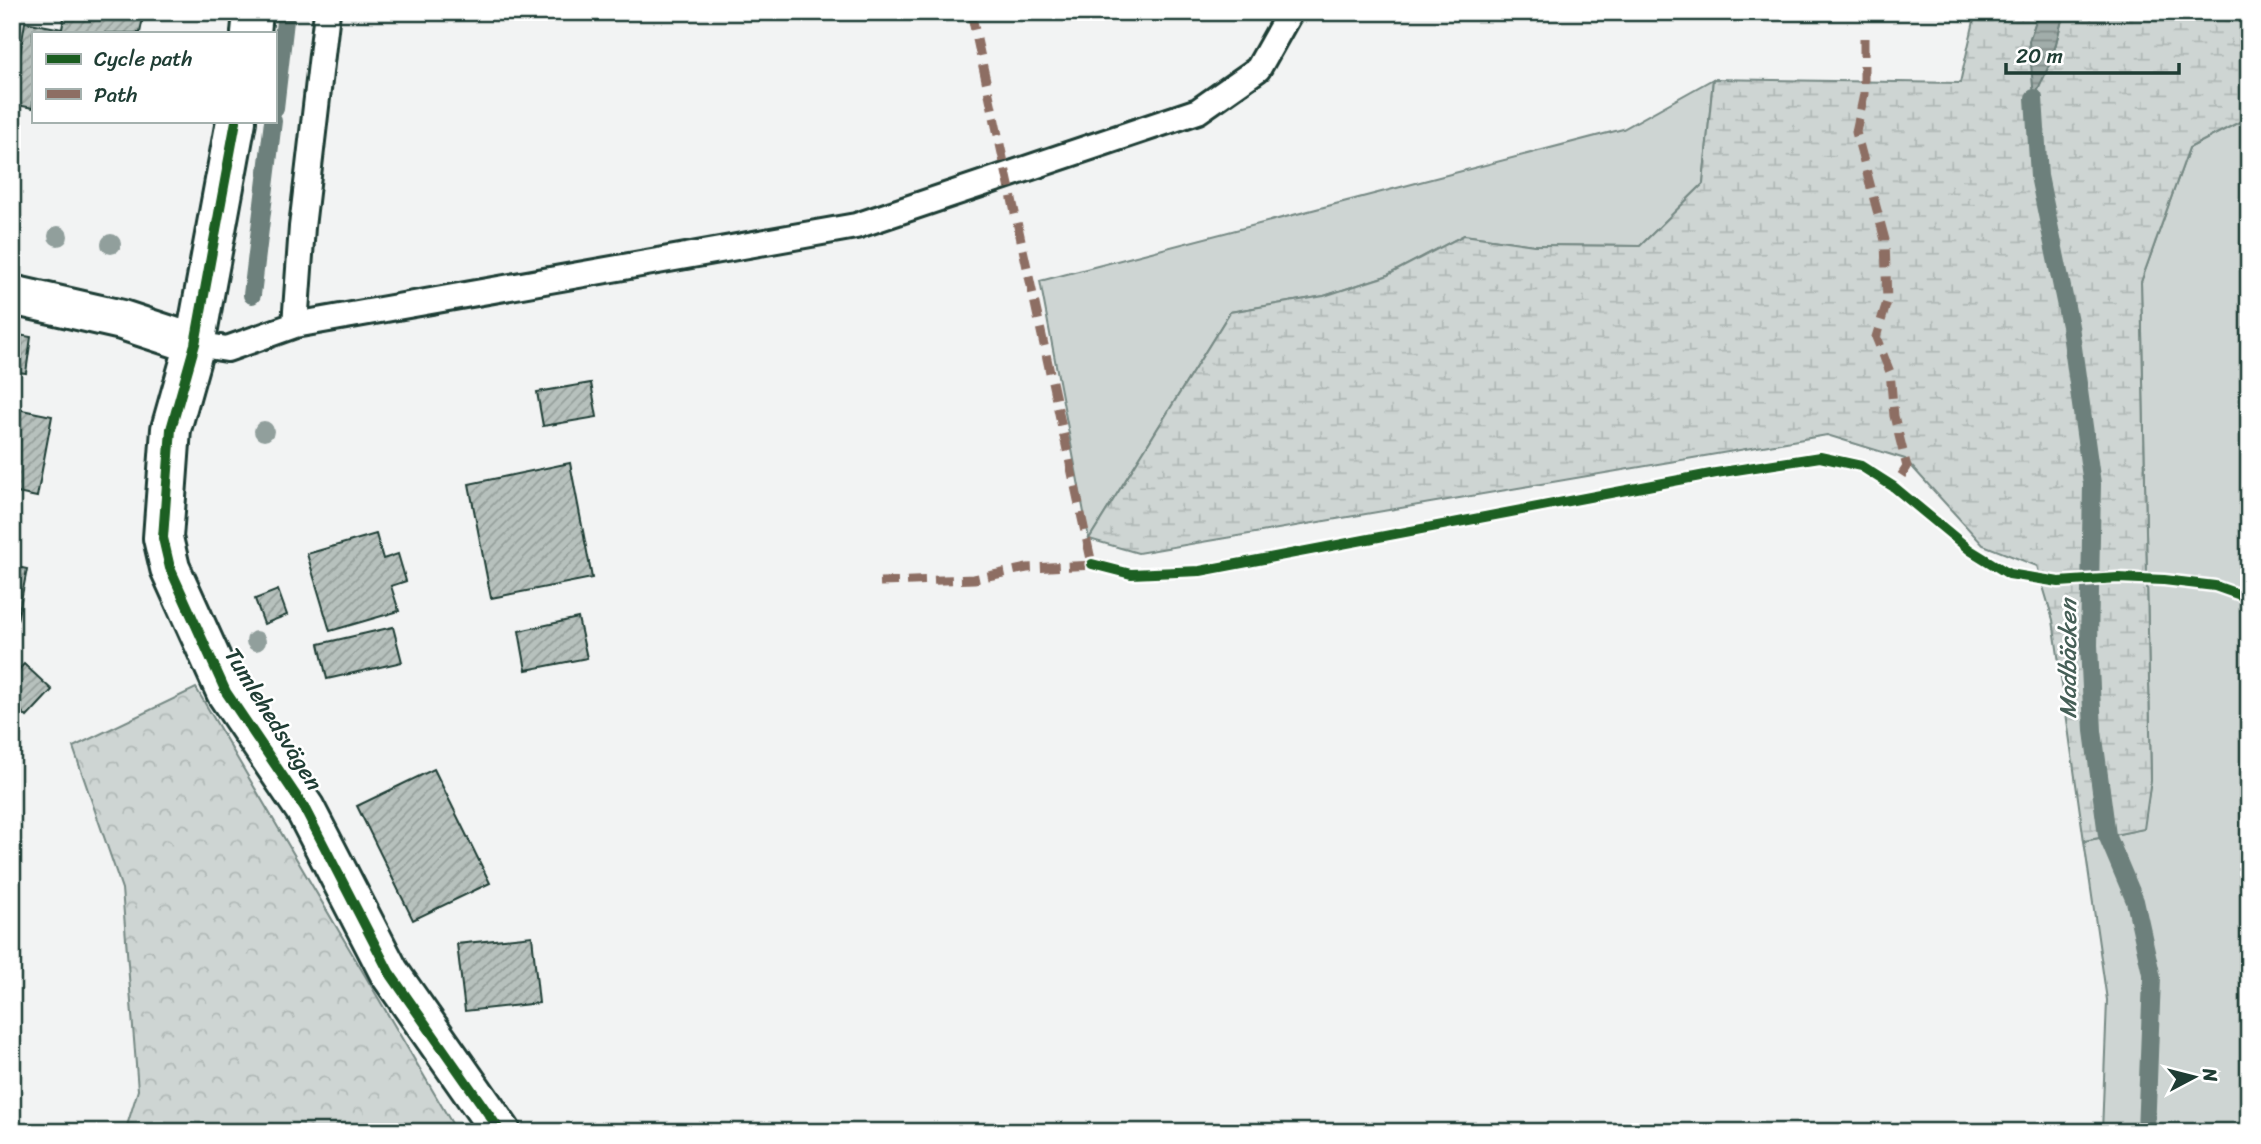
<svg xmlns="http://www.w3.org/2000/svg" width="2261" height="1144" font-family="Sriracha,sans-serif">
	<defs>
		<pattern id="forest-crowns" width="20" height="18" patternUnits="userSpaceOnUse" patternTransform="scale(1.75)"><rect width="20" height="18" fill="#ced5d3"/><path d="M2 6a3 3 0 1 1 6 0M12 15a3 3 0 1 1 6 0" fill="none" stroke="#b0b8b6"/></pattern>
		<pattern id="wetland-marsh" width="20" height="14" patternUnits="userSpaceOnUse" patternTransform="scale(1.75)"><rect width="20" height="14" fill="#ced5d3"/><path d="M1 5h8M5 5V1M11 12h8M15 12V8" fill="none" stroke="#b0b8b6"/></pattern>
		<pattern id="water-rules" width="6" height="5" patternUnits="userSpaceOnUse" patternTransform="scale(1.75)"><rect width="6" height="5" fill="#a1adaa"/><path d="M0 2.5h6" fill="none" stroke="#838e8b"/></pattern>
		<pattern id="building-hatch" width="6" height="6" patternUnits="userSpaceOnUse" patternTransform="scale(1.75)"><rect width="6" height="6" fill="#b7c1bd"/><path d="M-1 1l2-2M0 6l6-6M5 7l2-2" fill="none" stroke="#949e9a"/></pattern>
	</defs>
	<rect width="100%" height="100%" fill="#f2f3f3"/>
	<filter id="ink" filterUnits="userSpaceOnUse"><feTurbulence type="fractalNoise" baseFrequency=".0143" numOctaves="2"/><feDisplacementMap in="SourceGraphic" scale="14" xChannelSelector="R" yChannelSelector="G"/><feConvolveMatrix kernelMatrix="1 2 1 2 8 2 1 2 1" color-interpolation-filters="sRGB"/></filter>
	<g filter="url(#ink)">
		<path fill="#ced5d3" stroke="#768984" stroke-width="2" d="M1713 79 1703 184 1640 246 1534 245 1464 235 1386 276 1324 296 1230 312 1089 539 1040 281 1623 129Z
			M2249 117V1132H2102L2107 1000 2084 841 2143 829 2151 780 2141 282 2189 148Z"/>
		<path fill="url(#forest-crowns)" stroke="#768984" stroke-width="2" d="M196 688 457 1132H125L138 1090 122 889 73 747Z"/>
		<path fill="url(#wetland-marsh)" stroke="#768984" stroke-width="2" d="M1976 12H2039L2029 41 2035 97 2052 59 2064 12H2249V117L2189 148 2141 282 2151 780 2144 829 2084 841 2053 620 2037 566 1983 545 1905 459 1827 435 1138 553 1089 539 1230 312 1324 296 1386 276 1464 235 1534 245 1640 246 1703 184 1713 79 1960 83Z"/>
		<path fill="url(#water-rules)" stroke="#6d807b" stroke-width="2" d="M2039 12H2064L2052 59 2034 98 2029 41Z"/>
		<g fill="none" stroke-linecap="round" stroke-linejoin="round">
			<path stroke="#6d807b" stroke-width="18" d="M2034 98 2039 176 2070 326 2092 484 2089 645 2093 731 2107 835 2135 901 2152 978 2146 1132
				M275 108 286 12
				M252 295 273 121"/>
		</g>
		<path fill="url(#building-hatch)" stroke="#1f3d34" stroke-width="2" d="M65 12H144L140 33H33V108L12 104 25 22 62 29Z
			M12 334 31 337 26 373 12 371Z
			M591 383 597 417 543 426 537 392Z
			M12 408 52 416 37 497 12 492Z
			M570 463 592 578 491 598 469 484Z
			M376 534 383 559 398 554 406 581 391 586 399 611 330 631 307 554Z
			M12 566 27 569 16 627 12 626Z
			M278 590 287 615 264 624 255 599Z
			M578 618 587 658 526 670 519 631Z
			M393 627 402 662 327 679 319 644Z
			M24 664 52 690 27 717 12 703V677Z
			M434 769 490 883 413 920 357 806Z
			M532 936 539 1003 465 1011 457 944Z"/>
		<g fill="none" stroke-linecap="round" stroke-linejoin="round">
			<defs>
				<path id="service" d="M295 325 302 227 327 12
					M195 344 227 349 295 325 856 226 1198 111 1258 69 1290 12"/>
				<path id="minor" d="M251 33 253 12
					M236 121 195 344 171 429 163 538 170 568 226 692 305 809 389 972 501 1132
					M12 295 122 320 195 344"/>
			</defs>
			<use href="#service" stroke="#1f3d34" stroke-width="30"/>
			<use href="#minor" stroke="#1f3d34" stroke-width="44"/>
			<use href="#service" stroke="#fff" stroke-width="24"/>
			<use href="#minor" stroke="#fff" stroke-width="38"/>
			<path stroke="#8d6e63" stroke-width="9" stroke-dasharray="18 9" stroke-linecap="butt" d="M971 12 1092 564
				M1864 38V94L1856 132 1885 240 1887 302 1876 337 1890 372 1894 416 1907 467 1894 487
				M880 582 974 579 1027 568 1096 565"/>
			<defs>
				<path id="cycleway" d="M236 121 195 344 171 429 163 538 170 568 226 692 305 809 389 972 501 1132
					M1092 564 1131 574 1200 571 1716 473 1820 457 1861 466 1894 487 1970 550 2009 574 2059 582 2118 578 2164 580 2215 586 2249 598"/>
			</defs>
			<use href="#cycleway" stroke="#fff" stroke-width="15"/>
			<use href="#cycleway" stroke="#1b5e20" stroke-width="10"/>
		</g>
		<g fill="#919f9c">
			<circle cx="58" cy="236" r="10"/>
			<circle cx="111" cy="244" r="10"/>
			<circle cx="264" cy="431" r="10"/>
			<circle cx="256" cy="641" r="10"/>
		</g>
	</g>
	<g text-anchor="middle" stroke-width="5" stroke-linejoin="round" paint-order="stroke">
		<g font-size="23" fill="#1f3d34" stroke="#fff">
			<text transform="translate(274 719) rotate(58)" y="8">Tumlehedsvägen</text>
		</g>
		<g font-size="24" font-style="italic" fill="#465f57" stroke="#fff">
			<text transform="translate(2068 659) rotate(-90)" y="8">Madbäcken</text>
		</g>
	</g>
	<rect width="2261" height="1144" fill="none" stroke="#fff" stroke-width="42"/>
	<rect x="21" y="21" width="2219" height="1102" fill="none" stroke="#1f3d34" stroke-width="2.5" filter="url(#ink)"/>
	<rect x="32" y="32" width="245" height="91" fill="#ffffff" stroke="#a5b1ae" stroke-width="2"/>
	<rect x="46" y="54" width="35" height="10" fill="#1b5e20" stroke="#a5b1ae" stroke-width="2"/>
	<text x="94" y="66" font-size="21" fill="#1f3d34">Cycle path</text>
	<rect x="46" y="89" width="35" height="10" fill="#8d6e63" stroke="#a5b1ae" stroke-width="2"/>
	<text x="94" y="102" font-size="21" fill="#1f3d34">Path</text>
	<g transform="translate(2194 1077) rotate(83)" stroke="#ffffff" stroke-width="5" paint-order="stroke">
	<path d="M0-5L12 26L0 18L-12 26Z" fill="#1f3d34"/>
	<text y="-10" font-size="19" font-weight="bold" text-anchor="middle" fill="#1f3d34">N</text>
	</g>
	<path d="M2006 63v10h173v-10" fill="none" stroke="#1f3d34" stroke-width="3.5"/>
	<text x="2016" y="63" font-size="21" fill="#1f3d34" stroke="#ffffff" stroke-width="5" paint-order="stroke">20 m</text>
</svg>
